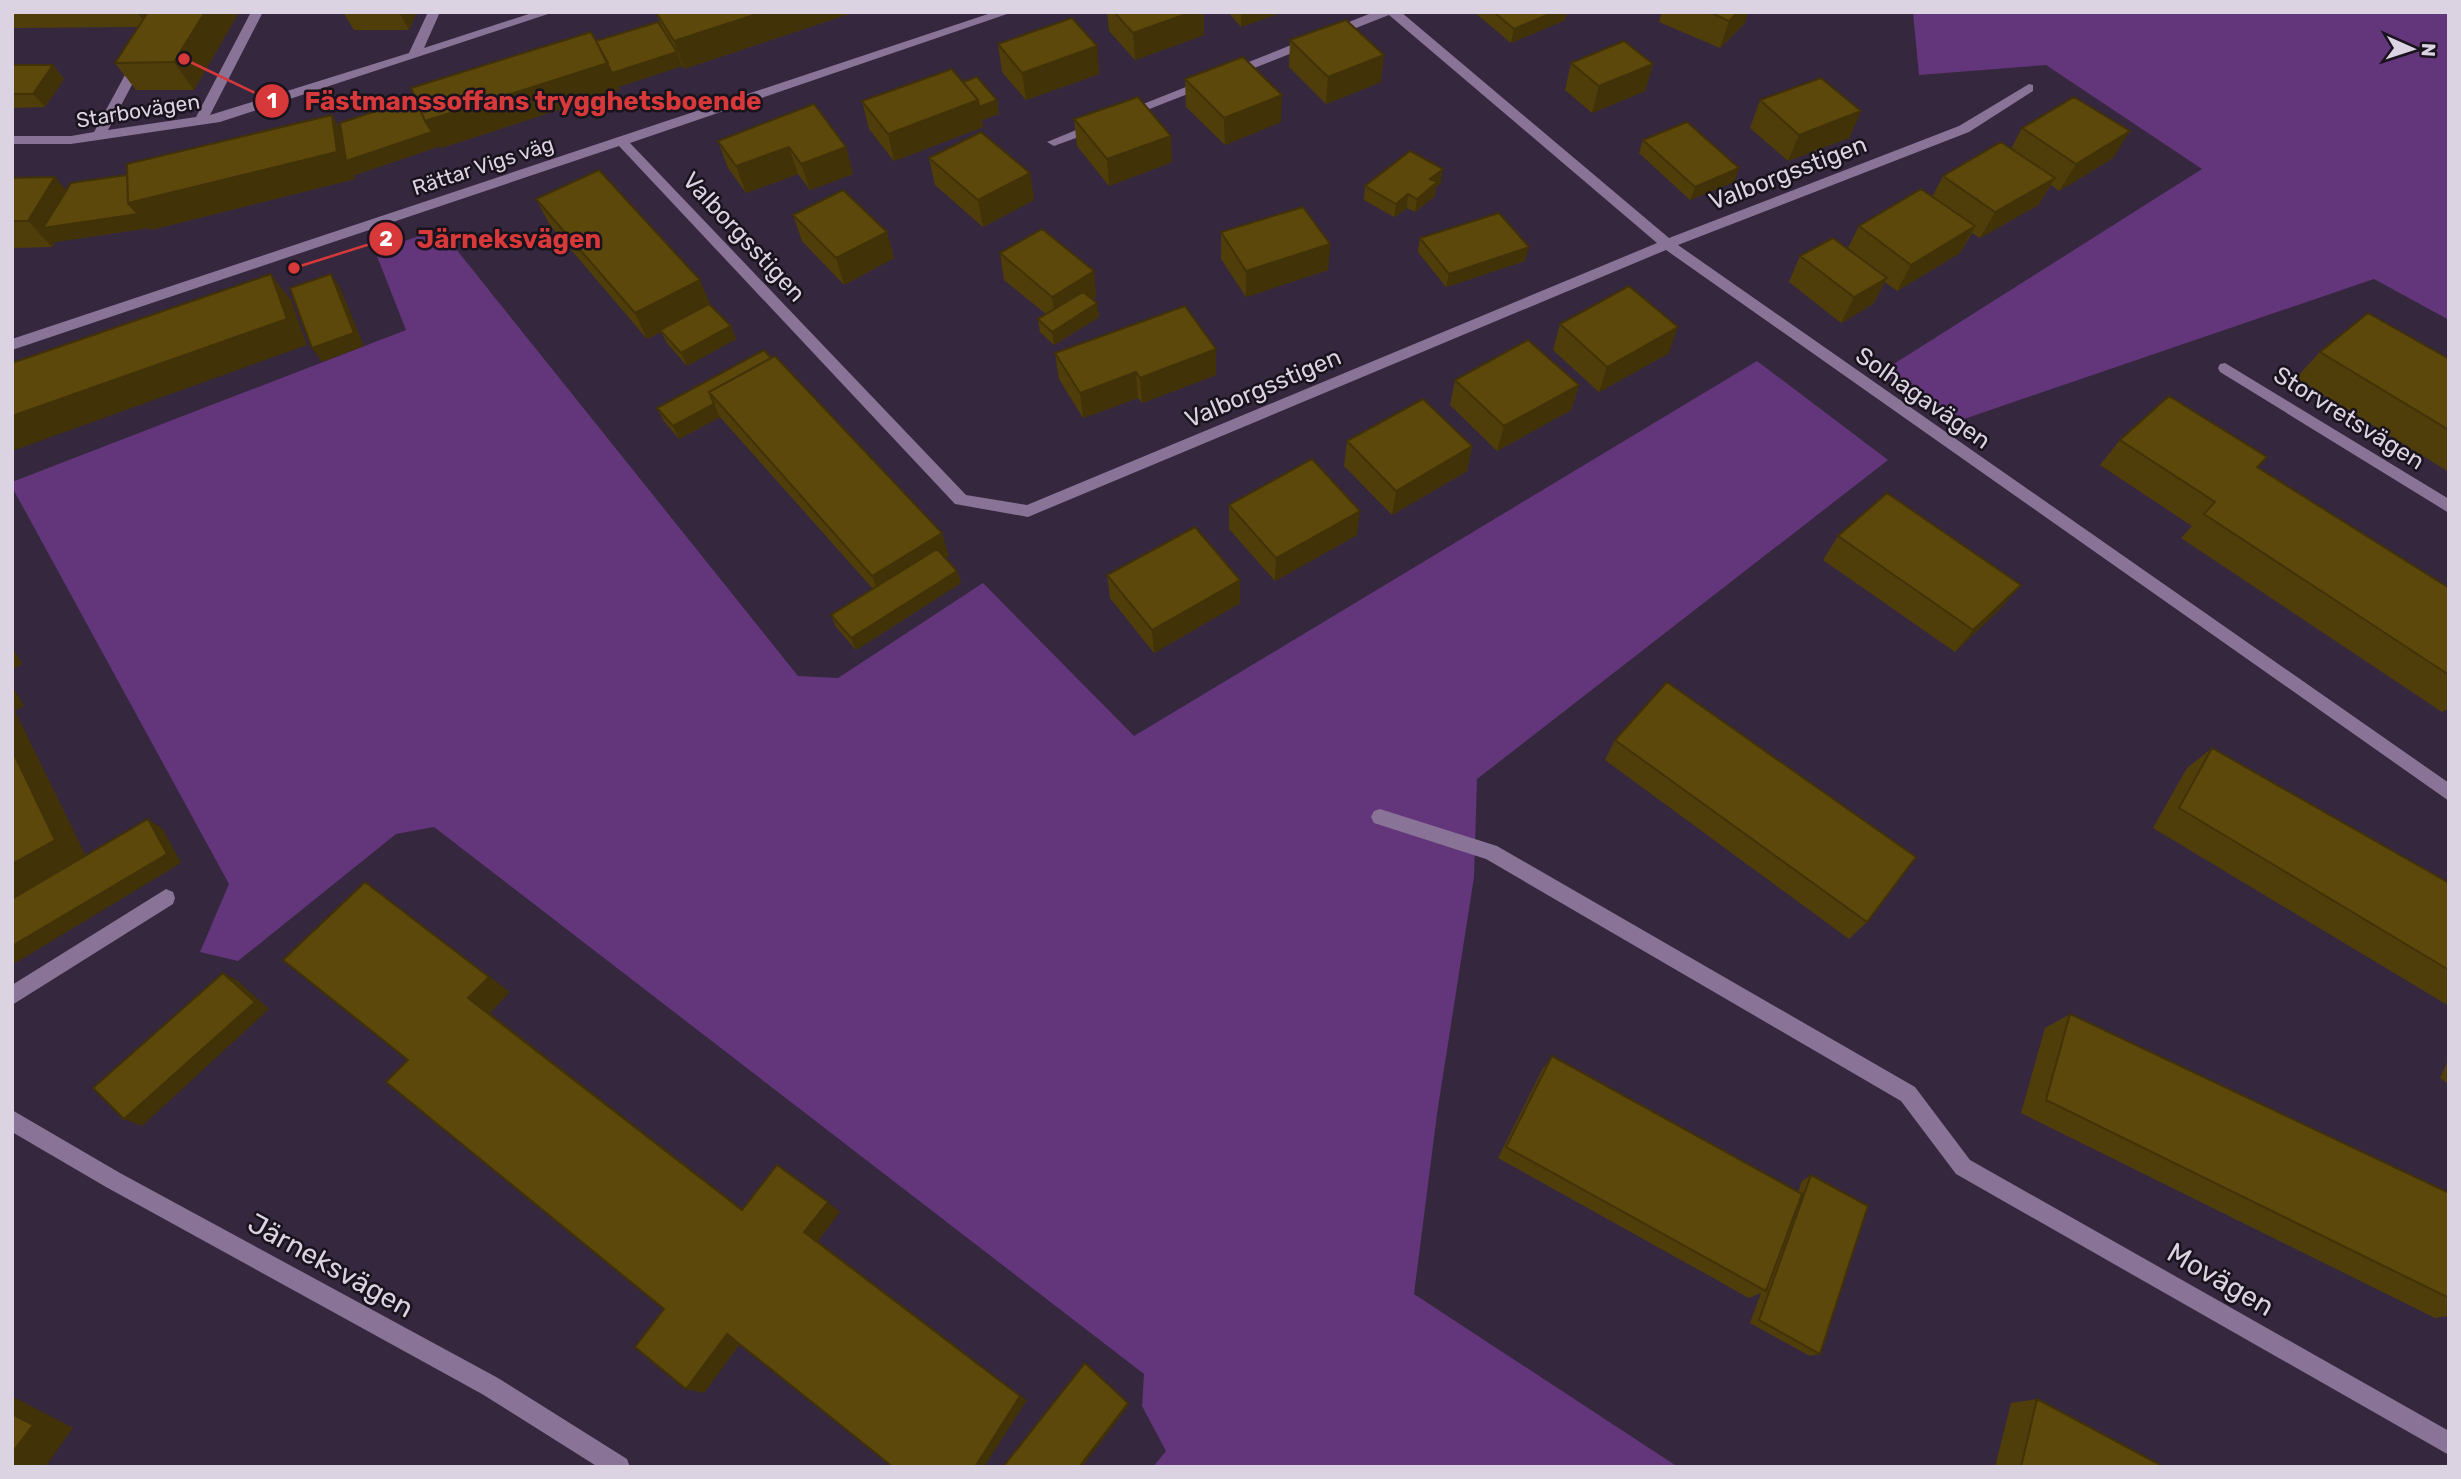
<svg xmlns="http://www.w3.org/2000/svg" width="2461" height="1479" font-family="Rubik,sans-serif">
	<rect width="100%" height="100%" fill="#35273d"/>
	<path fill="#63367b" d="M1913 12H2449V320L2374 279 1964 419 1878 374 2202 169 2046 65 1919 75Z
		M440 229 798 676 838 678 983 583 1134 736 1757 361 1888 460 1477 779 1474 877 1437 1114 1414 1294 1678 1467H1153L1166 1451 1142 1406 1144 1374 434 827 396 834 238 961 200 952 229 884 12 487V482L406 330 375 251Z"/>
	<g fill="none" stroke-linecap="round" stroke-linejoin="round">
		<path fill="#897397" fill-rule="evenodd" d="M251 12H263L210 115 409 53 428 12H440L424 48 535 12H554L220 122 71 144H12V136H71L94 132 132 62 138 58 144 62 108 130 196 117Z
			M994 12H1013L630 143 966 495 1027 505 1657 243 1389 15 1129 117 1124 118 1118 114 1374 12H1401L1669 238 1959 126 2029 84 2033 85V91L1969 132 1678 245 2449 783V801L1666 250 1028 517 955 504 619 146 12 350V339Z
			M1098 121 1104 125 1103 128 1054 146 1047 142Z
			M2225 363 2449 499V513L2220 372 2218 368 2220 364Z
			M1380 809 1497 846 1915 1087 1970 1160 2449 1431V1455L1956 1174 1901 1101 1486 859 1374 823 1371 817 1374 811Z
			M166 889 173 892 175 898 173 904 12 1005V985Z
			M12 1110 120 1173 498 1378 627 1459 630 1467H598L482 1394 106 1187 12 1132Z"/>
	</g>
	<path fill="#503e0a" d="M12 12H239L194 90H136L115 63 138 27 12 28Z
		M343 12H417L409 30H354Z
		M656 12H848L849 14 684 69 682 65V66L618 87 620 90 441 148 440 146 355 175 354 174 355 179 151 230 149 228 55 242 52 247 12 248V178L67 190 127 175 341 130 596 41 661 25Z
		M1107 12H1204V35L1135 60 1109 31Z
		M1228 12H1283L1241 27Z
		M1474 12H1567L1565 20 1511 43Z
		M1662 12H1748L1745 23 1720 48 1659 22Z
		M1290 40 1381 82 1326 104 1289 67Z
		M998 44 1097 46 1099 74 1026 100 1002 72Z
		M1571 63 1653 64 1645 91 1592 113 1565 90Z
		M12 65H53L64 79 45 107 12 108Z
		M1185 79 1281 122 1225 145 1186 107Z
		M963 82 997 100 999 114 982 120 983 127 894 161 869 129 862 101Z
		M1760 100 1861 111 1849 138 1788 161 1750 128Z
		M1074 119 1172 162 1109 186 1077 146Z
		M2022 128 2113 158 2059 191 2051 185 2038 205 1980 238 1972 233 1960 253 1897 291 1885 282 1873 304 1841 323 1789 282 1800 256 1848 248 1859 226 1932 197 1943 176 2011 149Z
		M1643 140 1739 168 1734 182 1690 200 1639 153Z
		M718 141 846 147 853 174 810 190 798 174 746 193 728 168Z
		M929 158 1030 173 1034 200 983 227 935 185Z
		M1441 183 1436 187 1435 196 1415 212 1407 208 1394 217 1364 200 1365 186Z
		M536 199 711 306 731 326 736 339 687 366 667 343 661 332 647 339 550 225Z
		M793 215 887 232 894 258 844 285 802 241Z
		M1221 232 1330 244 1328 270 1246 297 1221 259Z
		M1420 238 1525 261 1446 287 1418 252Z
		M1000 253 1094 271 1096 297 1093 300 1097 303 1099 317 1054 345 1040 332 1038 319 1046 314 1004 280Z
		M1560 324 1669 353 1599 392 1553 350Z
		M764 350 949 556 945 558 957 571 961 583 856 650 836 627 831 615 873 589 720 417 679 439 664 421 657 408Z
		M2320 352 2449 359V472L2296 378Z
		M1055 353 1216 375 1142 403 1138 398 1083 418 1059 379Z
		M1455 380 1579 385 1571 410 1497 451 1450 405Z
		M2120 440 2258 467 2449 588V708L2442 712 2181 538 2192 526 2100 465Z
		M1347 441 1472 446 1467 471 1392 515 1344 466Z
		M1229 505 1357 535 1275 581 1229 529Z
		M1838 536 2021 585 2001 608 1955 652 1823 560Z
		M1107 575 1240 603 1154 653 1110 598Z
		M1615 740 1867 922 1849 939 1605 760Z
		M2212 748 2449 883V1006L2153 828 2187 768Z
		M2070 1014 2449 1193V1316L2435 1318 2021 1113 2045 1028Z
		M1552 1056 1798 1192 1802 1181 1811 1175 1820 1354 1810 1356 1750 1323 1761 1293 1749 1298 1498 1158 1542 1070Z
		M2449 1058V1084L2440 1078Z
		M2037 1399 2164 1467H1995L2011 1403Z"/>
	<path fill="#413208" d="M137 12H144L151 23 148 27Z
		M205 12H239L194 90 174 62Z
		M399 12H417L409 30Z
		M763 12H848L849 14 684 69 674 41Z
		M1192 12H1204V35L1135 60 1133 33Z
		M1241 12H1283L1241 27Z
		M1554 12H1567L1565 20 1511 43 1514 29Z
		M1738 12H1748L1745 23 1720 48 1729 21Z
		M1097 46 1099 74 1026 100 1022 73Z
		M677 52 682 66 618 87 620 90 441 148 440 146 355 175 354 174 355 179 151 230 149 228 55 242 52 247 28 221 55 177 78 204 128 203 332 115 349 142 425 121 608 63Z
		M1384 55 1381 82 1326 104 1328 77Z
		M1653 64 1645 91 1592 113 1599 86Z
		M53 65 64 79 45 107 33 94Z
		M1282 95 1281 122 1225 145 1224 118Z
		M978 100H997L999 114 982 120 983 127 894 161 888 134Z
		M1861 111 1849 138 1788 161 1799 135Z
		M2130 131 2113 158 2059 191 2076 164Z
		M1171 136 1172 162 1109 186 1107 159Z
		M789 147 798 174 746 193 736 166Z
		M846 147 853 174 810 190 801 164Z
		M1739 168 1734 182 1690 200 1695 187Z
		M1443 169 1441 183 1436 187 1435 196 1415 212 1417 199 1430 179Z
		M1030 173 1034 200 983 227 978 200Z
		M2055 178 2038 205 1980 238 1995 212Z
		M1408 194 1407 208 1394 217 1396 204Z
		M1975 226 1960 253 1897 291 1911 265Z
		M887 232 894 258 844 285 836 258Z
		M1330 244 1328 270 1246 297V271Z
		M1529 247 1525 261 1446 287 1449 274Z
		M1094 271 1096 297 1056 323 1052 297Z
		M271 274 291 300 307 345 12 451V416Z
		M331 274 340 287 364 346 322 362 312 348Z
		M1887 278 1873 304 1841 323 1854 297Z
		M700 280 711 306 647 339 635 313Z
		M1097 303 1099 317 1054 345 1052 332Z
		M731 326 736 339 687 366 681 353Z
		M1678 327 1669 353 1599 392 1607 367Z
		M1216 349V375L1142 403 1140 378Z
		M1136 372 1138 398 1083 418 1080 393Z
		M1579 385 1571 410 1497 451 1504 426Z
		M714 404 720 417 679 439 673 426Z
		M1472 446 1467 471 1392 515 1396 491Z
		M1360 511 1357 535 1275 581 1276 558Z
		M942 533 949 556 881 599 872 576Z
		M957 571 961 583 856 650 851 638Z
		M1240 580V603L1154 653 1152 630Z
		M2021 585 2001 608 1955 652 1973 630Z
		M12 646 22 664 12 670Z
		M12 685 24 706 15 711 87 858 12 902Z
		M148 819 163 829 181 863 12 965V946Z
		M389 900 510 992 490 1013 757 1220 742 1210 468 998Z
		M223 973 238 981 269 1009 142 1126 124 1119Z
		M828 1202 840 1212 818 1241 1027 1400 984 1467H975L804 1232Z
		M727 1334 743 1340 704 1393 686 1389Z
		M12 1396 73 1428 45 1467H12Z
		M1128 1403 1129 1405 1082 1467H1079Z"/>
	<path fill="#5d480c" stroke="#413208" stroke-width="2" d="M148 12H205L174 62 115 63Z
		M656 12H763L674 41Z
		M1114 12H1192L1133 33Z
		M1494 12H1554L1514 29Z
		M1709 12H1738L1729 21Z
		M1072 18 1097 46 1022 73 998 44Z
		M1346 20 1384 55 1328 77 1290 40Z
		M658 22 677 52 612 73 596 41Z
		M591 32 608 63 425 121 411 88Z
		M1624 41 1653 64 1599 86 1571 63Z
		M1243 57 1282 95 1224 118 1185 79Z
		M12 65H53L33 94H12Z
		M952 69 978 100 888 134 862 101Z
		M977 77 997 100 979 107 978 100 963 82Z
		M1821 78 1861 111 1799 135 1760 100Z
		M1138 97 1171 136 1107 159 1074 119Z
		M2074 97 2130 131 2076 164 2022 128Z
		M415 98 425 121 432 132 346 161 340 123Z
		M814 104 846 147 801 164 789 147 736 166 718 141Z
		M332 115 337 152 128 203 127 164Z
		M1687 122 1739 168 1695 187 1643 140Z
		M981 132 1030 173 978 200 929 158Z
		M2001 142 2055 178 1995 212 1943 176Z
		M1410 151 1443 169 1430 179 1437 182 1417 199 1408 194 1396 204 1365 186Z
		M599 170 700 280 635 313 536 199Z
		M127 175 128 203 138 214 43 228 71 183Z
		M55 177 28 221H12V178Z
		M1921 189 1975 226 1911 265 1859 226Z
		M843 190 887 232 836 258 793 215Z
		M1303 207 1330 244 1246 271 1221 232Z
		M1499 213 1529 247 1449 274 1420 238Z
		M1042 229 1094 271 1052 297 1000 253Z
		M1833 238 1887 278 1854 297 1800 256Z
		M271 274 287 319 12 416V363Z
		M331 274 354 333 312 348 290 288Z
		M1629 286 1678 327 1607 367 1560 324Z
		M1083 292 1097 303 1052 332 1038 319Z
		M709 304 731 326 681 353 660 330Z
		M1185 306 1216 349 1140 378 1136 372 1080 393 1055 353Z
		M2368 313 2449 359V430L2320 352Z
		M1528 340 1579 385 1504 426 1455 380Z
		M764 350 771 358 709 392 714 404 673 426 657 408Z
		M775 356 942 533 872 576 709 392Z
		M2169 396 2267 457 2257 467 2449 588V675L2204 514 2215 502 2120 440Z
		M1423 399 1472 446 1396 491 1347 441Z
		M1312 459 1360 511 1276 558 1229 505Z
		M1887 493 2021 585 1973 630 1838 536Z
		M1195 527 1240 580 1152 630 1107 575Z
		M937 549 957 571 851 638 831 615Z
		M1667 682 1916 857 1867 922 1615 740Z
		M2212 748 2449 883V970L2179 808Z
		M12 750 55 840 12 864Z
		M148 819 167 854 12 946V899Z
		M365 882 489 977 468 998 742 1210 777 1165 828 1202 804 1232 1020 1396 975 1467H893L727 1334 686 1389 635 1347 664 1309 386 1082 408 1060 283 960Z
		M223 973 255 1002 124 1119 93 1088Z
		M2070 1014 2449 1193V1298L2046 1100Z
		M1552 1056 1802 1194 1766 1291 1506 1147Z
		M1811 1175 1868 1206 1820 1354 1759 1320Z
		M1085 1363 1128 1403 1079 1467H1003Z
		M2037 1399 2164 1467H2021Z
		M12 1414 33 1425 12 1453Z"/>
	<g text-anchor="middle" stroke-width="5" stroke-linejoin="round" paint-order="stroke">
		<g font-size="21" fill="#dcd3e2" stroke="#19131d">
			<text transform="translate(138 111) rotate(-9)" y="7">Starbovägen</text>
			<text transform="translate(483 166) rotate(-18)" y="7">Rättar Vigs väg</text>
		</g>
		<g font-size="24" fill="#dcd3e2" stroke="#19131d">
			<text transform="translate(1788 173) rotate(-21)" y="8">Valborgsstigen</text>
			<text transform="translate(744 237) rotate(47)" y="8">Valborgsstigen</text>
			<text transform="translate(1263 388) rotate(-23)" y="8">Valborgsstigen</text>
			<text transform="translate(1923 398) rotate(35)" y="8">Solhagavägen</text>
			<text transform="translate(2349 418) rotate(32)" y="8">Storvretsvägen</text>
		</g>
		<g font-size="28" fill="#dcd3e2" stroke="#19131d">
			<text transform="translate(331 1265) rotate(29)" y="10">Järneksvägen</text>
			<text transform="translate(2221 1279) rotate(30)" y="10">Movägen</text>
		</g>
	</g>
	<path fill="none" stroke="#d7393b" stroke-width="2.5" d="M184 59L272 101M294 268L386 239"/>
	<g fill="#d7393b" stroke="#19131d" stroke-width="2.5">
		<circle cx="184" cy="59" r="7"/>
		<circle cx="294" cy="268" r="7"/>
		<circle cx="272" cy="101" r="18"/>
		<circle cx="386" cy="239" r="18"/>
	</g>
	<g font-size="21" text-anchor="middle" font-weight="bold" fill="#fff">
		<text x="272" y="108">1</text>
		<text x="386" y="246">2</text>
	</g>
	<g font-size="26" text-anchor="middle" font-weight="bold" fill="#d7393b" stroke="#19131d" stroke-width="5" stroke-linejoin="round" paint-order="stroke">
		<text x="533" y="110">Fästmanssoffans trygghetsboende</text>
		<text x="509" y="248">Järneksvägen</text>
	</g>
	<rect width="2461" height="1479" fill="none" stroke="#dcd3e2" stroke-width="28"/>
	<g transform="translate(2412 49) rotate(93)" stroke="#19131d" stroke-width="5" paint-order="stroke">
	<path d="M0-5L12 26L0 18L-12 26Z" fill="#dcd3e2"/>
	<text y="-10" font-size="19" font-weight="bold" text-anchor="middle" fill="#dcd3e2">N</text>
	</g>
</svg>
